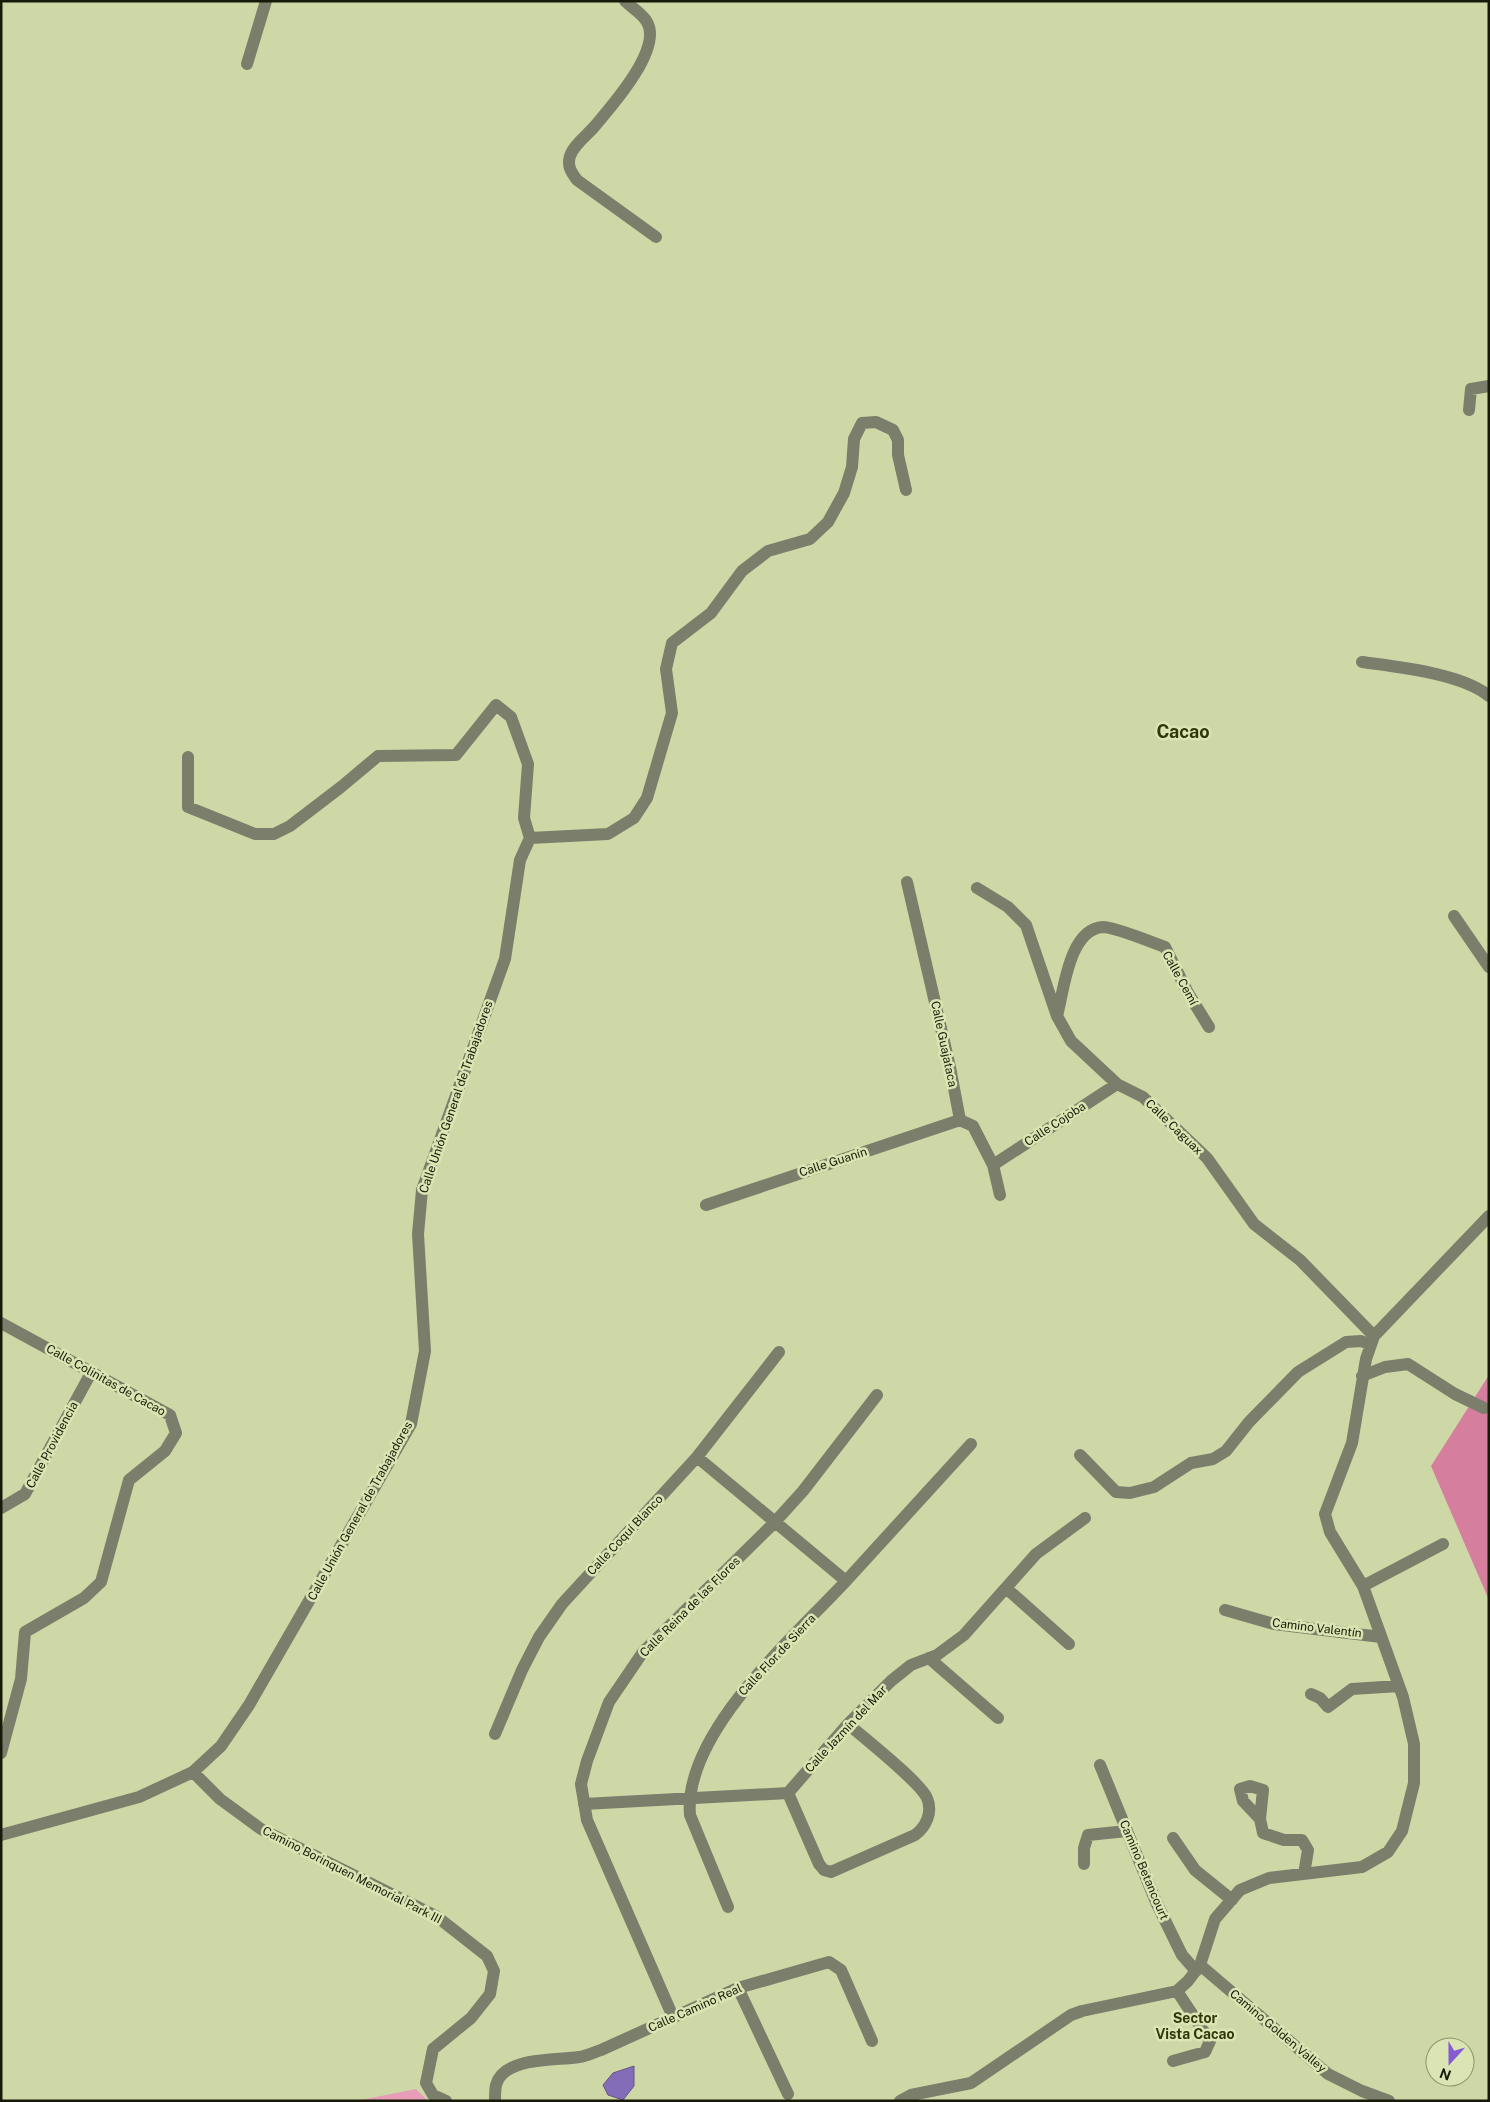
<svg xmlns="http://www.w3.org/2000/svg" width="1490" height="2102" font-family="'Public Sans',sans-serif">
	<rect width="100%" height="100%" fill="#ced8a6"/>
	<path fill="#e79db7" d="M416 2089 428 2101H356Z"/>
	<path fill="#d67e9e" d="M1489 1375V1600L1431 1466Z"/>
	<path fill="#846db8" stroke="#635483" d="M634 2066V2086L623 2100 608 2095 603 2085 613 2073Z"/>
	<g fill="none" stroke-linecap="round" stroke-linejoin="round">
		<path stroke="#7a7e6a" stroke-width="12" d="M625 1C631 7 643 14 647 22 663 49 611 107 594 127 587 135 573 146 570 156 567 166 571 172 577 180L656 237
			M247 64 266 1
			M1469 410 1471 389 1489 386
			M1362 662C1397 667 1461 673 1489 696
			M530 838 608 834 634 818 647 798 672 713 666 669 672 643 711 613 742 571 768 551 810 539 828 522 844 493 852 467 854 439 862 423 876 422 893 430 898 440V455L906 490
			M907 882 950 1067 960 1120 973 1126 993 1165 1000 1195
			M977 888 1008 907 1026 925 1057 1016 1071 1041 1117 1084 1143 1097 1207 1158 1254 1224 1300 1260 1374 1336
			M1454 916 1489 967
			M1057 1016C1064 990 1069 929 1103 927 1115 927 1151 942 1165 947L1188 993 1209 1027
			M993 1165 1117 1084
			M706 1205 960 1120
			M1 1323 170 1415 176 1433 165 1451 129 1480 101 1582 84 1598 25 1632 21 1679 1 1753
			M1362 1376 1385 1367 1408 1364 1455 1394 1484 1408
			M1080 1455 1116 1492 1130 1493 1154 1487 1191 1463 1213 1459 1226 1451 1249 1422 1298 1372 1346 1342 1361 1341 1371 1345
			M697 1457 846 1581
			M1 1508 25 1494 92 1371
			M1363 1586 1443 1544
			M1006 1588 1069 1644
			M1225 1610 1274 1624 1381 1637
			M929 1658 998 1718
			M1311 1694 1320 1698 1328 1707 1352 1689 1399 1686
			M495 1734 522 1670 539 1637 562 1604 697 1457 779 1352
			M1100 1765 1156 1902 1182 1955 1196 1971
			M193 1772 220 1799 261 1829 436 1916 487 1956 494 1971 490 1994 471 2018 433 2049 426 2083 433 2095 446 2101
			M788 1793 819 1864 824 1870 831 1872 915 1835C926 1827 933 1812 927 1798 920 1782 864 1738 848 1724
			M584 1804 788 1793 848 1724 891 1681 911 1665 937 1655 964 1635 1036 1554 1085 1518
			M1260 1819 1243 1801 1240 1789 1250 1786 1263 1790 1260 1819 1263 1833 1284 1840H1302L1308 1850 1304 1874
			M1 1835 139 1797 193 1772 221 1746 249 1705 411 1424 425 1351 418 1234 422 1190 505 959 520 860 530 838 524 818 528 764 511 717 496 705 456 755 378 756 341 787 290 826 274 834H255L188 807V757
			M1173 1838 1195 1870 1232 1900
			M1084 1864V1848L1088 1835 1127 1831
			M728 1907 690 1815C683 1733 795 1636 846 1581 888 1535 930 1489 971 1444
			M1200 1965 1328 2074 1362 2091 1389 2101
			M738 1988 788 2094
			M673 2017 587 1820 581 1784 587 1761 609 1702 643 1652 774 1523 803 1491 877 1395
			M1173 2061 1205 2052 1210 2041 1177 1991
			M495 2101C495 2096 495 2090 496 2085 504 2056 556 2061 579 2057 587 2056 594 2052 601 2050L738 1988 829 1962 841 1970 872 2041
			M900 2101 911 2095 971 2083 1071 2015 1082 2011 1177 1991 1188 1981 1200 1965 1215 1919 1240 1890 1269 1878 1362 1867 1388 1852 1402 1831 1414 1783V1744L1403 1697 1363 1586 1330 1532 1325 1514 1352 1443 1366 1359 1374 1336 1489 1216"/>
	</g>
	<g text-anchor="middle" stroke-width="5" stroke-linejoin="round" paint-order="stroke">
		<g font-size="12" fill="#171a08" stroke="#dbe5b3">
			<text transform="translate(1180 978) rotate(61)" y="4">Calle Cemí</text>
			<text transform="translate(944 1044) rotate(78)" y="4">Calle Guajataca</text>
			<text transform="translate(456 1097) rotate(-71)" y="4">Calle Unión General de Trabajadores</text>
			<text transform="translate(1055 1124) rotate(-33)" y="4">Calle Cojoba</text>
			<text transform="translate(1174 1127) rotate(44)" y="4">Calle Caguax</text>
			<text transform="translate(833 1162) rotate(-18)" y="4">Calle Guanín</text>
			<text transform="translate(106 1380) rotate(29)" y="4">Calle Colinitas de Cacao</text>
			<text transform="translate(52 1445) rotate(-62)" y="4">Calle Providencia</text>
			<text transform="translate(360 1511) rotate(-61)" y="4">Calle Unión General de Trabajadores</text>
			<text transform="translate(625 1535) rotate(-47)" y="4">Calle Coquí Blanco</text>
			<text transform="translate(690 1607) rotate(-45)" y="4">Calle Reina de las Flores</text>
			<text transform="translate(1317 1628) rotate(7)" y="4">Camino Valentín</text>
			<text transform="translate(777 1655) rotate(-47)" y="4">Calle Flor de Sierra</text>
			<text transform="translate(846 1729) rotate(-47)" y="4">Calle Jazmín del Mar</text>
			<text transform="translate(1144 1870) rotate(67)" y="4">Camino Betancourt</text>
			<text transform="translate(352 1875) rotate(27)" y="4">Camino Borinquen Memorial Park III</text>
			<text transform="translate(695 2008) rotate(-24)" y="4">Calle Camino Real</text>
			<text transform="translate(1278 2031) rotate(40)" y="4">Camino Golden Valley</text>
		</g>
		<g font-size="14" font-weight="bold" fill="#303708" stroke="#dbe5b3">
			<text x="1195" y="2023">Sector<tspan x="1195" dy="16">Vista Cacao</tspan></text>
		</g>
		<g font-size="18" font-weight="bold" fill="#303708" stroke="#dbe5b3">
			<text x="1183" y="738">Cacao</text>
		</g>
	</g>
	<rect width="1490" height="2102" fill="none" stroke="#171a08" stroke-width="5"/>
	<g transform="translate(1450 2062) rotate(201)"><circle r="24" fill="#dbe5b3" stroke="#8d946f"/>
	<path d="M0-4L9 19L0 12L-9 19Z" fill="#865ad3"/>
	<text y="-8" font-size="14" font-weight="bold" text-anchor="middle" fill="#171a08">N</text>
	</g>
</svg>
